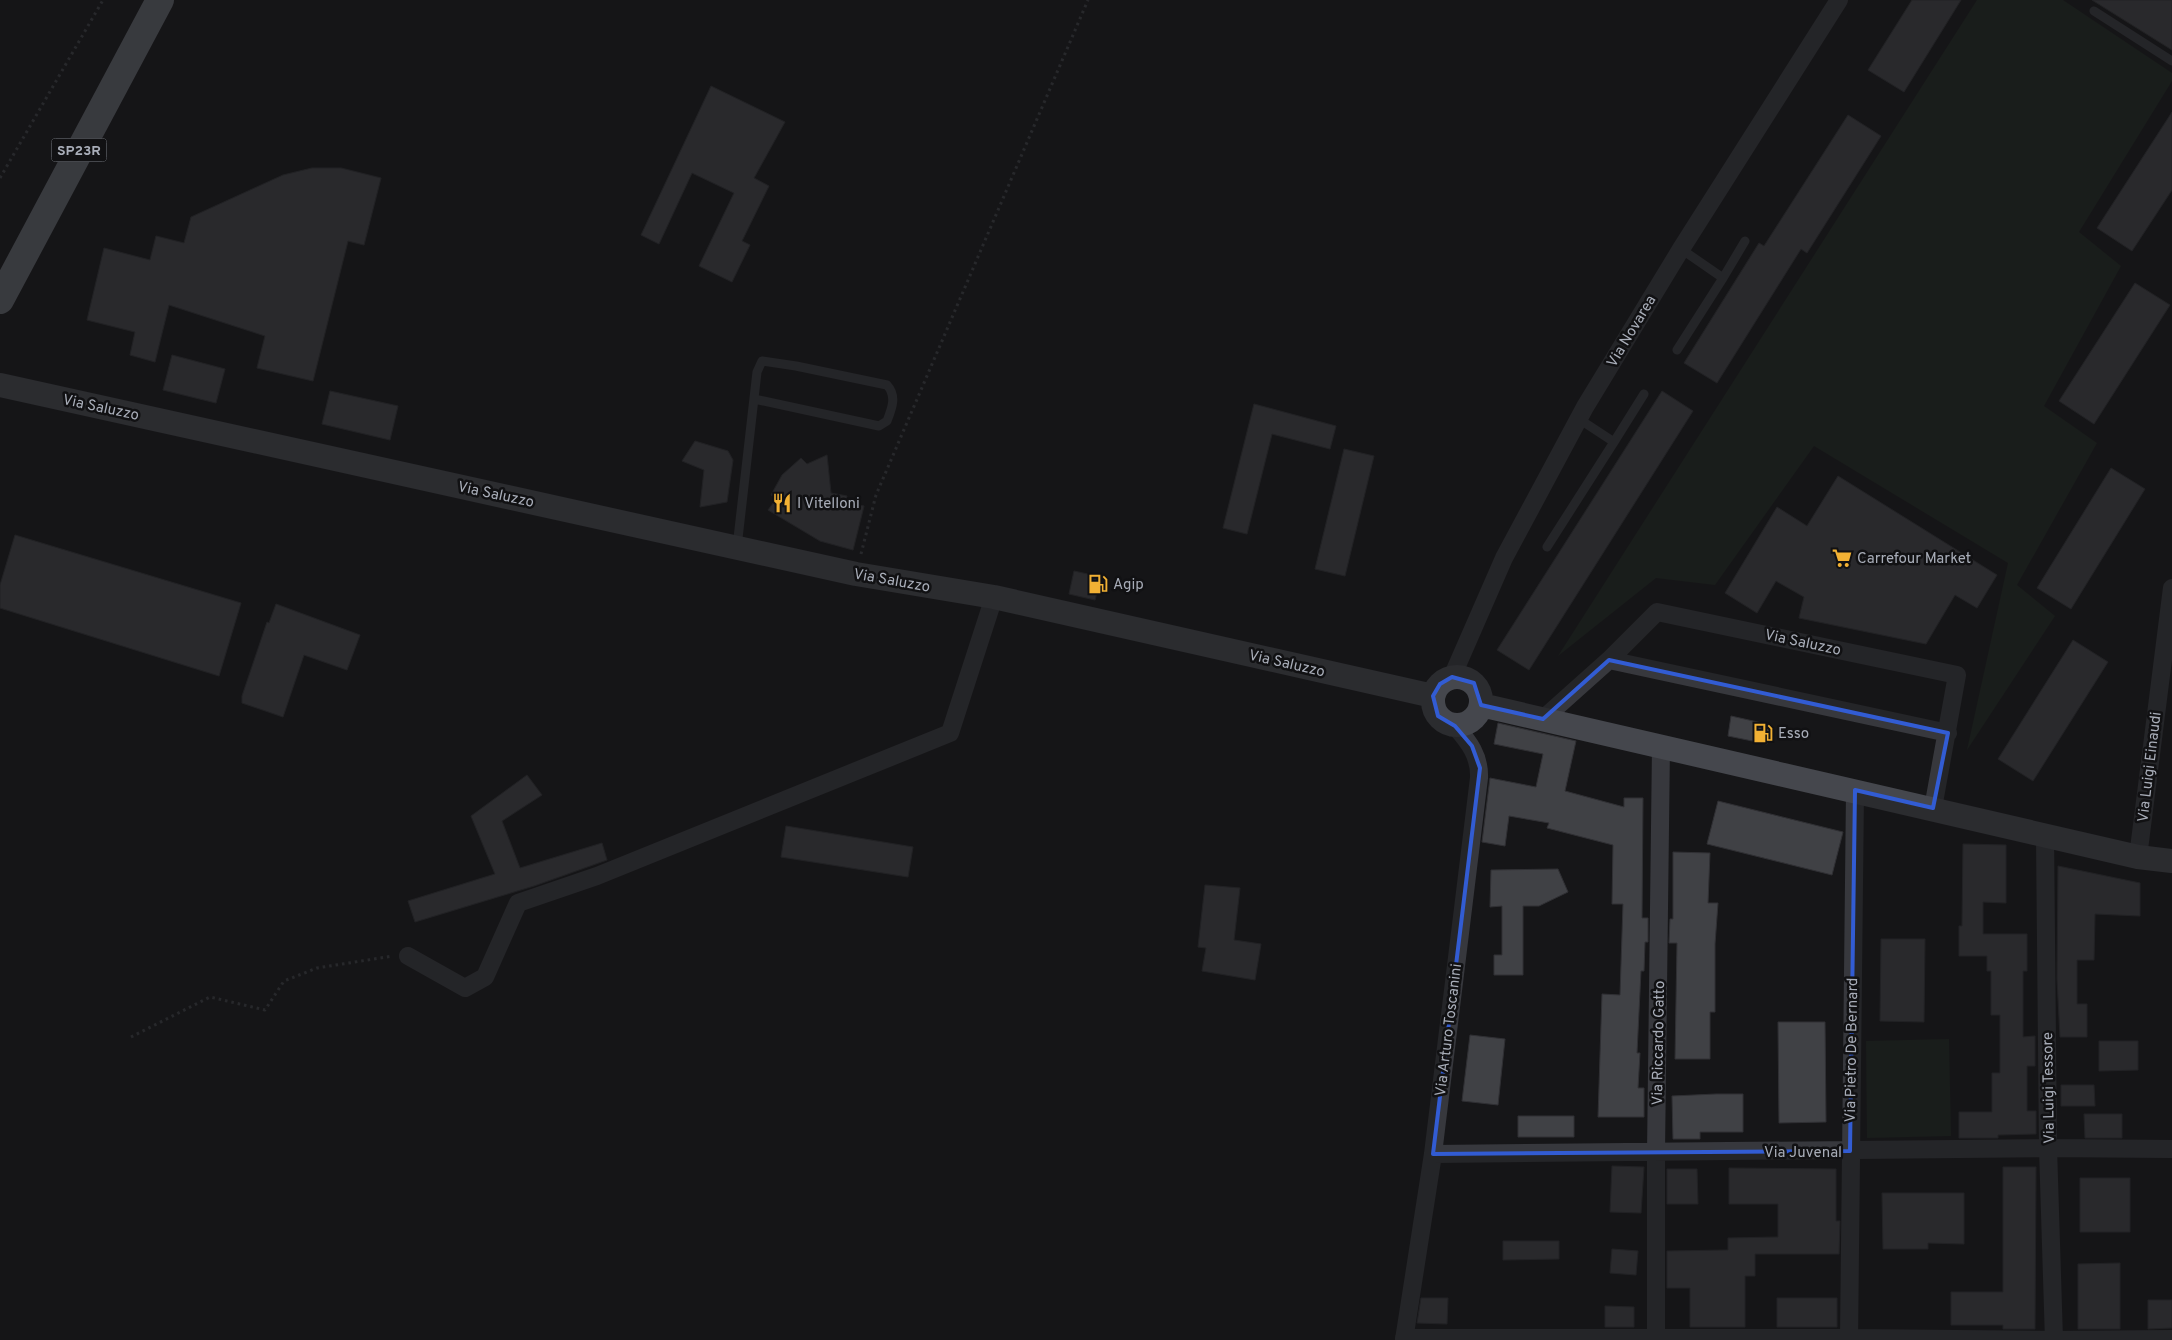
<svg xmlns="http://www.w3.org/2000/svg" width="2172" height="1340" font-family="Overpass,sans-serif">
	<rect width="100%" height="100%" fill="#161618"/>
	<path fill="#1e261f" d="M1977 0H2063L2172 73V81L2079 232 2121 266 2044 406 2097 443 2017 585 2055 616 1967 750 2008 563 1814 446 1715 585 1656 578 1558 656Z
		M1949 1039 1951 1136 1867 1138 1866 1041Z"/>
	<path fill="#404145" stroke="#303034" d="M1912 0H1961L1904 92 1868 70Z
		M2092 0H2172V50Z
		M711 86 785 122 754 178 769 186 742 241 750 245 732 282 699 266 734 193 692 173 659 244 641 235Z
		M2172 112V190L2132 251 2097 228Z
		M1848 115 1881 136 1807 253 1801 249 1717 383 1684 363 1759 243 1764 246Z
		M312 168H341L381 178 364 245 348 241 313 381 257 368 265 336 169 305 155 362 130 355 135 332 87 320 104 248 150 260 156 236 184 243 191 217 283 175Z
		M2135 283 2170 305 2094 424 2059 401Z
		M172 355 225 369 216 403 163 390Z
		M330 391 398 406 390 440 322 424Z
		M1662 391 1693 411 1529 670 1497 650Z
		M1254 404 1336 426 1330 449 1272 434 1247 534 1223 528Z
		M695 441 728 451 733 460 727 502 700 507 704 470 682 461Z
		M1344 449 1374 456 1345 576 1315 569Z
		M827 455 831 493 847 496 845 502 864 506 853 550 820 541 768 510 777 498 771 495 782 475 801 458 807 464Z
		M2111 468 2145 489 2071 609 2037 588Z
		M1838 476 1997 575 1977 608 1955 595 1926 644 1799 618 1804 597 1776 581 1757 613 1725 593 1777 507 1807 526Z
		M15 535 241 603 219 676 0 608V585Z
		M1074 571 1101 577 1095 600 1069 594Z
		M276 604 360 635 347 670 304 655 283 717 242 703V696L267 622 269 623Z
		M2073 640 2108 662 2033 781 1998 759Z
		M1731 716 1771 725 1767 744 1728 736Z
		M1498 723 1576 741 1565 791 1624 807V798H1643L1642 918H1648V942H1645L1644 971H1641L1637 1053H1640L1638 1088H1644V1117H1598L1602 994 1620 995 1623 904H1612L1613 845 1547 828 1549 823 1509 816 1505 846 1482 842 1490 778 1536 787 1543 754 1494 744Z
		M527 775 542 795 502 821 520 868 602 843 607 860 534 886 415 922 408 901 495 874 471 816Z
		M1718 801 1843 832 1832 875 1707 844Z
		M786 826 913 847 908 877 781 857Z
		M1963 844 2006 845V903L1983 902V934H2027V971H2023V1037L2035 1036V1066H2027V1111H2036V1134L1998 1135V1138H1959V1112H1992V1073H2000V1015H1991V971H1987V956H1959V926H1962Z
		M1673 852 1710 853 1708 903H1718L1715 944V1012H1710V1059H1675L1677 943H1669L1670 919H1673Z
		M2058 866 2140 883V916L2095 914 2094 960H2077V1004H2087V1037H2060L2057 979Z
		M1558 869 1568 892 1539 906H1523V975H1494V955H1502V906L1490 907 1491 870Z
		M1205 885 1240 888 1234 940 1261 944 1255 980 1202 971 1206 948 1198 947Z
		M1881 939H1925L1924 1022 1880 1021Z
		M1778 1022H1825L1826 1122 1779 1123Z
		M1470 1035 1505 1039 1498 1105 1462 1101Z
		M2099 1041H2138V1070L2099 1071Z
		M2061 1085H2094L2095 1106H2061Z
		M1716 1094H1743V1132H1700V1139H1673L1672 1096Z
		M2084 1114H2122V1138H2085Z
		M1518 1116H1574V1137H1518Z
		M1612 1166 1644 1167 1641 1213 1610 1212Z
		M2003 1167H2036L2035 1329H2003V1325H1951V1292H2003Z
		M1729 1168 1836 1169V1221H1840L1839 1254H1755V1276H1745V1327H1690V1288H1667V1251L1728 1250V1238L1778 1237V1204H1729Z
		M1667 1169H1697L1698 1204H1667Z
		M2080 1178H2130V1232H2080Z
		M1882 1193H1964V1244L1928 1243V1249H1883Z
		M1503 1241H1559V1259L1503 1260Z
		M1612 1249 1638 1251 1636 1275 1610 1273Z
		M2120 1263V1329H2078V1264Z
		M1421 1298H1448L1447 1324 1417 1323Z
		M1777 1298H1837V1327H1777Z
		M2148 1300H2172V1328L2148 1329Z
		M1605 1306 1634 1307V1327H1605Z"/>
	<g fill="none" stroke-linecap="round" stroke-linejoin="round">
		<path stroke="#3d3f44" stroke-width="3" stroke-dasharray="2.5 4" stroke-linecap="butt" d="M0 178 103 0
			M861 554 876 495 1088 0
			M131 1037 210 997 265 1010 284 981 317 968 393 956"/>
		<path stroke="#37383d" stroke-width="9" d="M2094 11 2172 61
			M1723 278 1745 241
			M1677 350 1723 278 1681 249
			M1579 419 1614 442 1644 394
			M737 547 757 372 762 361 796 366 887 385C897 396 892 408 887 421L879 426 754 399
			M1547 547 1614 442"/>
		<path stroke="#37383d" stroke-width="18" d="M1609 660 1948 733
			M1452 677 1504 558 1585 407 1681 249 1839 0
			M1543 719 1609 660 1657 612 1957 675 1933 808
			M2045 835 2048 1148 2054 1340
			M2138 857 2172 588
			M408 956 465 988 485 977 518 903 597 876 950 733 994 597
			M1433 1154 2048 1148 2172 1149
			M1404 1338H1849L2052 1340
			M1404 1340 1433 1154 1479 778C1480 756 1469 742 1455 726
			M1656 1340V1153L1661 746
			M1849 1340 1855 790
			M2055 1340 2172 1339"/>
		<path stroke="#45474d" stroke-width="24" d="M0 385 856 574 994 597 1433 696
			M1433 701a24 24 0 1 1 48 0a24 24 0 1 1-48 0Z
			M1481 705 2138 857 2172 861"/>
		<path stroke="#63666e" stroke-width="28" d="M0 300 160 0"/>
	</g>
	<path d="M0 0H2172V1340H0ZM1609 660 1948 733 1933 808 1855 790 1850 1151 1433 1154 1480 768 1472 746 1455 726 1438 716 1433 696 1440 684 1452 677 1474 683 1481 705 1543 719Z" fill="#161618" fill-opacity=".55" fill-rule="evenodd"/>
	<path fill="none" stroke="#325cd3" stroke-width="4" stroke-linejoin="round" d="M1609 660 1948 733 1933 808 1855 790 1850 1151 1433 1154 1480 768 1472 746 1455 726 1438 716 1433 696 1440 684 1452 677 1474 683 1481 705 1543 719Z"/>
	<defs>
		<symbol id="restaurant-bare" viewBox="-9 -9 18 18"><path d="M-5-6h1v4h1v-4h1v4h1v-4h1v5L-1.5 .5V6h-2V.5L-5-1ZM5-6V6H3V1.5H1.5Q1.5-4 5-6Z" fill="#f2b134" stroke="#111113" stroke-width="2.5" paint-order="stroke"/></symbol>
		<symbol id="supermarket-bare" viewBox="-9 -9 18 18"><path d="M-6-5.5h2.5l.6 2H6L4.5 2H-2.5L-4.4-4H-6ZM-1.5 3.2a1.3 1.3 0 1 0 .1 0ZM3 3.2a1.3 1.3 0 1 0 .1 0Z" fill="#f2b134" stroke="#111113" stroke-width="2.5" paint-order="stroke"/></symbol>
		<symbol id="fuel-bare" viewBox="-9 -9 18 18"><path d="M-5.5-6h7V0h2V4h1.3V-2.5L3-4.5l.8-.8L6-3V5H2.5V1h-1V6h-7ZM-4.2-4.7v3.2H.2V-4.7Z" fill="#f2b134" stroke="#111113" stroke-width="2.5" paint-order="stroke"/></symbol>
	</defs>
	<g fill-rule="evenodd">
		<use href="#restaurant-bare" x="768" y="489" width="28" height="28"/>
		<use href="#supermarket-bare" x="1828" y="544" width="28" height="28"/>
		<use href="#fuel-bare" x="1084" y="570" width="28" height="28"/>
		<use href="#fuel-bare" x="1749" y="719" width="28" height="28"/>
	</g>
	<g text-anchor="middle" stroke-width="5" stroke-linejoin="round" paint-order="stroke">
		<rect fill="#111113" stroke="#7b7e86" stroke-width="1" x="51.5" y="138.5" width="55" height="23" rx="4"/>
		<g font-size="14" font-weight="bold" fill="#a8adb8">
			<text x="79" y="155">SP23R</text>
		</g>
		<g font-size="15" fill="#a8adb8" stroke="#111113">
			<text transform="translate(1631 331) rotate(-59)" y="5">Via Novarea</text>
			<text transform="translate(101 407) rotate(12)" y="5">Via Saluzzo</text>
			<text transform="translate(496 494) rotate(12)" y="5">Via Saluzzo</text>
			<text transform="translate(892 580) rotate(10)" y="5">Via Saluzzo</text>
			<text transform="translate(1803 642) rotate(12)" y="5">Via Saluzzo</text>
			<text transform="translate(1287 663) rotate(13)" y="5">Via Saluzzo</text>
			<text transform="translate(2149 767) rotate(-83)" y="5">Via Luigi Einaudi</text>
			<text transform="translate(1448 1030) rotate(-83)" y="5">Via Arturo Toscanini</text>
			<text transform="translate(1658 1043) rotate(-89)" y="5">Via Riccardo Gatto</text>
			<text transform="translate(1851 1050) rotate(-89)" y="5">Via Pietro De Bernard</text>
			<text transform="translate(2048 1088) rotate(-91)" y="5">Via Luigi Tessore</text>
			<text x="1803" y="1157">Via Juvenal</text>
		</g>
		<g font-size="15" fill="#a8adb8" stroke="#111113" text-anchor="start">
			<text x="797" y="508">I Vitelloni</text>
			<text x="1857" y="563">Carrefour Market</text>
			<text x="1113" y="589">Agip</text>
			<text x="1778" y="738">Esso</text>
		</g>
	</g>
</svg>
